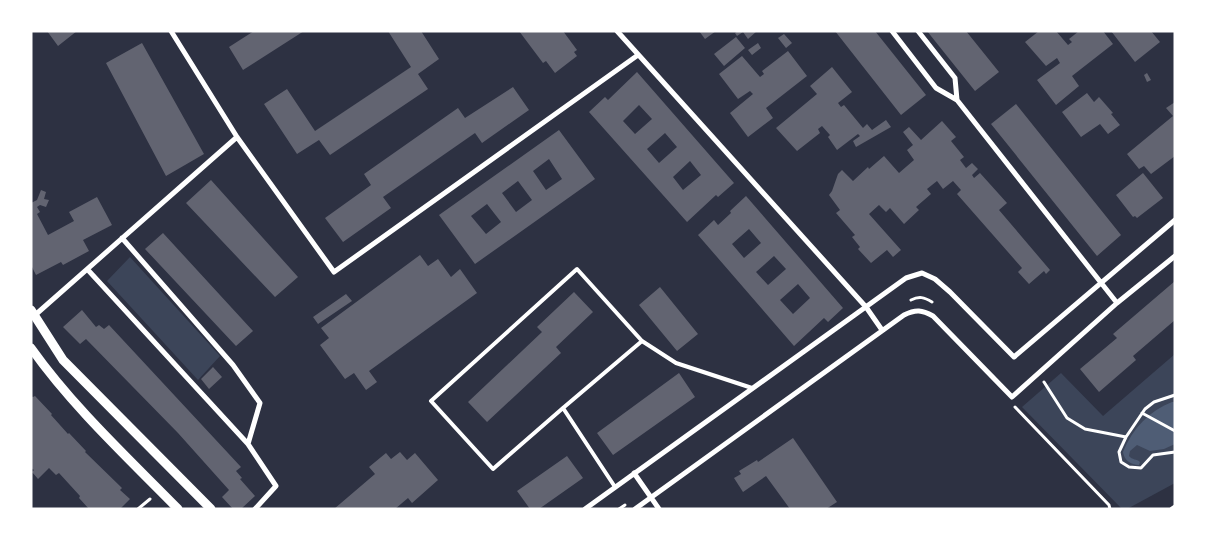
<svg xmlns="http://www.w3.org/2000/svg" width="1206" height="540" font-family="'Archivo Narrow',sans-serif">
	<rect width="100%" height="100%" fill="#2d3142"/>
	<path fill="#3c4559" d="M130 257 220 356 198 380 107 281Z
		M1175 354V483L1127 509H1122L1022 407 1061 373 1103 416Z"/>
	<path fill="#4f5d75" d="M1172 402H1175V444L1164 449 1150 451 1137 445 1130 451 1129 456C1132 460 1137 459 1140 462L1139 465C1131 465 1124 460 1123 452 1133 428 1149 411 1172 402Z"/>
	<path fill="#626471" fill-rule="evenodd" d="M47 31H77L58 46Z
		M254 31H304L243 70 229 47Z
		M388 31H421L439 59 418 74 428 89 330 155 319 140 297 154 264 104 287 89 315 131 411 67Z
		M519 31H563L577 50 574 52 577 56 555 73 546 61 543 63Z
		M699 31H716L705 39Z
		M738 31H757L748 39 743 32 737 36 735 33Z
		M835 31H875L926 95 901 115Z
		M927 31H966L999 72 975 91Z
		M1039 31H1056L1068 45 1072 42 1069 39 1079 31H1103L1113 44 1072 76 1079 86 1056 105 1037 80 1060 63 1057 58 1046 66 1025 42Z
		M1111 31H1151L1160 42 1135 62Z
		M784 34 792 43 786 48 778 38Z
		M736 37 745 48 724 66 714 54Z
		M142 43 204 154 166 176 106 63Z
		M758 43 761 48 752 55 748 50Z
		M788 51 807 76 766 108 773 118 748 137 730 113 753 94 750 91 738 99 719 74 742 56 760 77 764 74 762 71Z
		M832 67 852 92 838 103 841 107 844 105 863 128 867 124 872 130 886 120 891 127 856 147 853 141 860 136 858 134 837 150 828 137 830 135 822 126 818 129 820 133 797 151 776 128 817 94 810 86Z
		M637 72 734 183 718 197 716 195 687 222 589 112 605 97 608 100ZM639 105 652 119 635 134 623 121ZM665 133 677 147 659 163 647 149ZM690 161 701 175 683 190 673 177Z
		M1147 73 1151 80 1147 82 1144 75Z
		M513 87 529 110 482 143 475 133 383 197 391 208 343 242 325 218 371 185 364 174 458 108 465 118Z
		M1087 93 1094 102 1099 97 1113 113 1111 114 1120 125 1108 134 1100 124 1081 137 1062 112Z
		M1175 102V156L1151 174 1144 166 1139 169 1127 154 1173 116 1166 108Z
		M1016 104 1121 235 1097 256 991 124Z
		M942 121 956 137 951 141 964 157 960 160 966 168 972 163 978 169 972 175 974 178 980 173 1007 203 999 210 1050 270 1046 274 1044 271 1029 284 1018 272 1022 268 957 194 961 190 953 181 943 189 937 181 927 189 931 194 916 207 919 210 904 224 890 208 886 212 879 205 869 214 901 250 893 257 887 250 871 263 858 249 860 247 852 237 855 235 836 213 840 210 829 195 832 191 838 174 842 170 853 181 868 167 869 169 884 156 899 173 914 160 907 150 913 145 903 132 909 127 921 140Z
		M559 130 595 179 475 264 439 215ZM549 159 562 179 546 190 533 171ZM518 181 532 200 516 212 502 193ZM487 204 501 222 486 234 471 216Z
		M1143 173 1163 198 1137 218 1135 216 1133 217 1116 195Z
		M211 180 298 277 275 297 186 203Z
		M41 190 46 192 44 199 49 200 46 207 40 205 37 207 40 212 37 214 48 235 74 221 69 212 97 197 112 225 83 240 89 251 63 265 61 262 36 275 31 265V203L37 200Z
		M746 196 843 308 828 322 824 318 794 346 698 235 714 220 718 225 731 213 730 211ZM749 229 761 243 744 258 732 244ZM774 256 786 269 768 285 756 272ZM798 284 810 298 793 314 780 300Z
		M163 233 253 331 236 346 145 249Z
		M420 255 428 266 438 259 451 277 460 269 477 293 369 371 377 382 366 390 354 373 345 379 320 345 329 338 321 328Z
		M1175 281V320L1133 356 1136 360 1099 392 1080 369 1117 338 1113 334Z
		M660 287 698 334 677 351 639 305Z
		M574 292 593 312 556 347 561 353 487 422 468 402 542 332 537 327Z
		M346 294 352 301 318 324 313 317Z
		M82 310 96 327 99 325 104 329 109 325 241 467 236 471 242 478 240 479 255 496 241 509H233L222 497 229 490 178 433 86 339 80 344 63 327Z
		M213 367 222 377 209 389 201 379Z
		M679 373 695 397 613 455 597 433Z
		M31 396 33 397 35 396 52 414 51 415 68 434 69 433 86 451 85 452 122 488 120 490 130 499 120 509H89L79 498 80 496 59 473 56 475 49 468 38 479 32 472 34 470 31 468Z
		M793 438 837 502 826 509H790L766 476 743 492 734 478 741 474 739 471 757 460 758 462Z
		M400 452 407 460 415 453 438 480 412 503 408 498 395 509H334L375 474 369 467 386 453 391 459Z
		M567 456 583 478 539 509H530L517 491Z"/>
	<g fill="none" stroke-linecap="round" stroke-linejoin="round">
		<path stroke="#fff" stroke-width="3" d="M911 300C919 296 924 297 932 302
			M1044 382 1067 418 1085 429 1126 437
			M1175 395 1154 402 1145 409 1126 437 1119 452 1121 462 1129 467 1141 468 1153 455 1175 452
			M1015 407 1109 505 1110 509
			M1142 413 1175 431
			M138 509 150 499
			M619 509 625 505"/>
		<path stroke="#fff" stroke-width="4" d="M563 408 642 341
			M615 487 563 408 493 469 431 401 577 269 642 341 676 363 752 388"/>
		<path stroke="#fff" stroke-width="5" d="M171 31 237 137 334 272 638 55
			M617 31 866 307 882 330
			M892 31 936 88 957 100 1117 303
			M918 31 955 78 957 100
			M122 238 233 365 260 403 248 444 276 486 255 509
			M88 270 248 444
			M34 316 237 137
			M634 473 659 509
			M585 509 906 278 922 273 935 279 950 292 1014 357 1175 220
			M635 509 904 315C916 309 922 310 933 316L1012 397 1117 303 1175 256
			M1172 509 1175 507"/>
		<path stroke="#fff" stroke-width="9" d="M31 310 63 360 211 509
			M31 348C73 407 127 457 178 509"/>
	</g>
	<rect width="1206" height="540" fill="none" stroke="#ffffff" stroke-width="65"/>
</svg>
